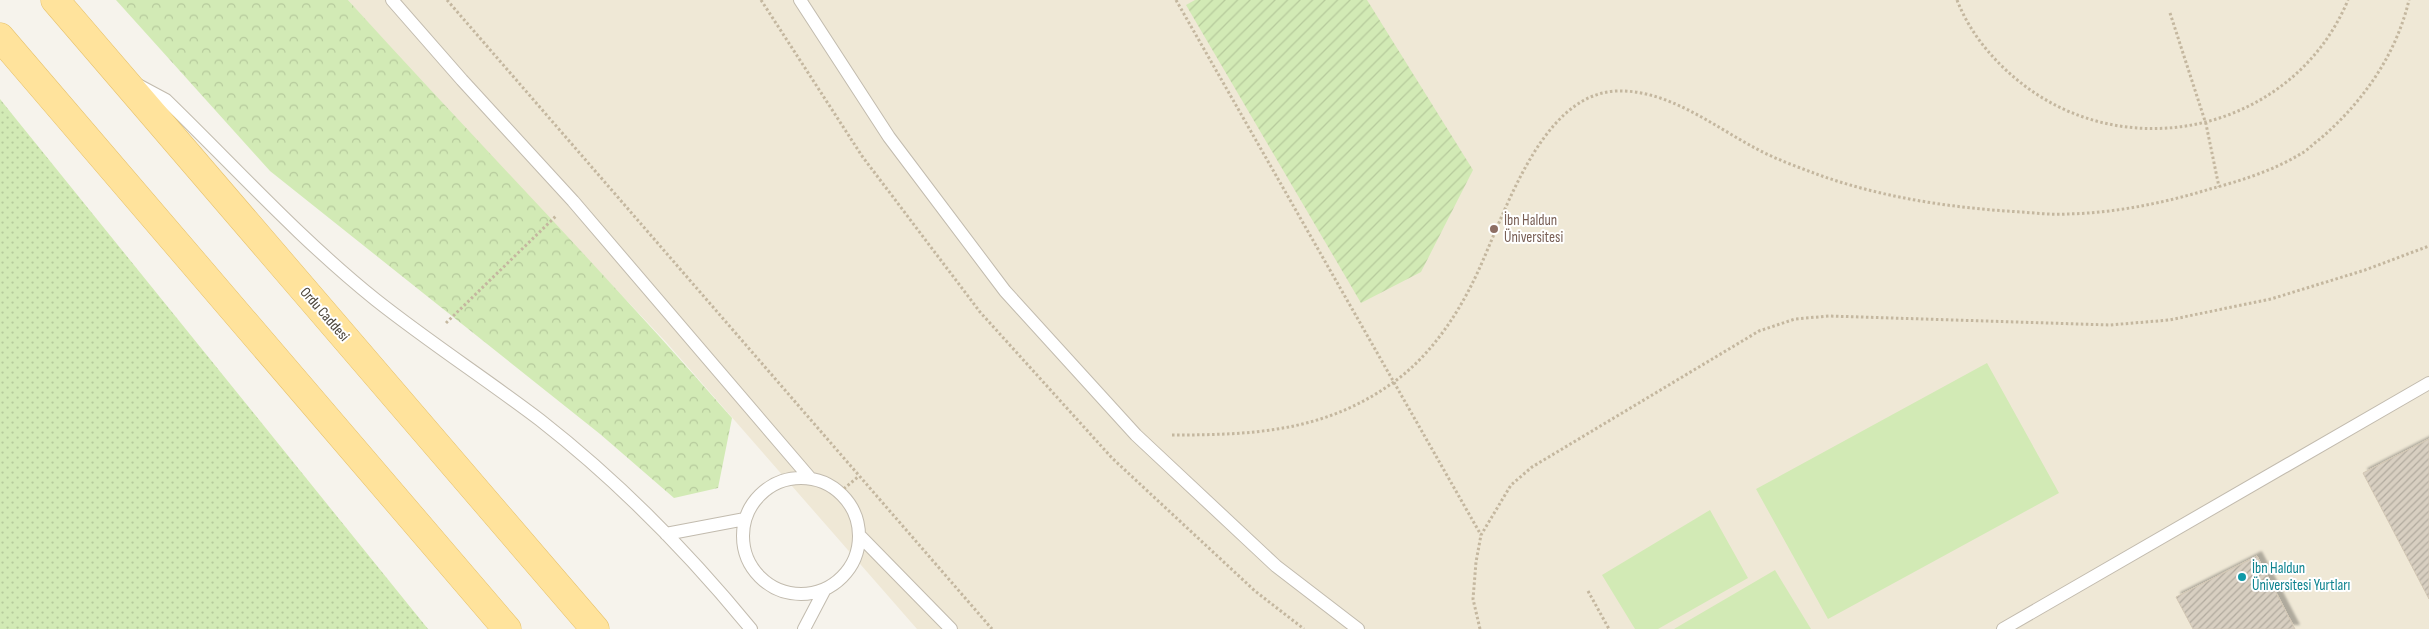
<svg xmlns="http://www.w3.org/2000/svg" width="2429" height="629" font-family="'Sofia Sans Condensed',sans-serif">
	<defs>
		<pattern id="grass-dots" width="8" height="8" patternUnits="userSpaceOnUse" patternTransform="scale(1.25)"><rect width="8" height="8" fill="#d2eab5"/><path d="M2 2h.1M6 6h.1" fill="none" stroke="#b6ca9c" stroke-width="1.8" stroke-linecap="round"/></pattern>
		<pattern id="forest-crowns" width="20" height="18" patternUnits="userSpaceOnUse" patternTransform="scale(1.25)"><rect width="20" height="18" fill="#d2eab5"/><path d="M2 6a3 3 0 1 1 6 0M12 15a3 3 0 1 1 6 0" fill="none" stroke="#b6ca9c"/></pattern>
		<pattern id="garden-furrows" width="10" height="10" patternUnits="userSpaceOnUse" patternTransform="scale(1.25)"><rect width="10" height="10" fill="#d2eab5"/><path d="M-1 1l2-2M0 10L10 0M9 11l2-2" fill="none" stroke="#b6ca9c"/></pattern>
		<pattern id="building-hatch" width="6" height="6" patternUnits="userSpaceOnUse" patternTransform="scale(1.25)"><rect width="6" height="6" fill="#d8cfc1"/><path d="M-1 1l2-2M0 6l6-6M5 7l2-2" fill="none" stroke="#b1aa9e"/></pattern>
		<filter id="shadow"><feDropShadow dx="4.5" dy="-4.5" stdDeviation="1" flood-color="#0004"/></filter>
	</defs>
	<rect width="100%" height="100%" fill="#f6f3ec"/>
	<path fill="#efe8d6" d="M348 0H2429V629H917L666 342 452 116Z"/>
	<path fill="url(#grass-dots)" d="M0 99 16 119 428 629H0Z"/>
	<path fill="url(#forest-crowns)" d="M116 0H348C475 140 608 276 732 418L718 488 674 498 600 434 270 171Z"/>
	<path fill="#d2eab5" d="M1987 363 2059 493 1828 619 1756 489Z
		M1710 510 1748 578 1658 629H1635L1602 575Z
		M1775 570 1811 629H1674Z"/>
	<path fill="url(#garden-furrows)" d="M1195 0H1367L1473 170 1421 272 1361 303 1186 5Z"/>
	<path fill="url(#building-hatch)" stroke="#d3c7b4" filter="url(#shadow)" d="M2429 439V599L2363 473Z
		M2257 556 2295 629H2193L2176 597Z"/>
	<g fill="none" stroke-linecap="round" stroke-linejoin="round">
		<defs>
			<path id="service" d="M392 0 462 80 573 201 810 478
				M800 0 889 137 1005 291 1136 435 1276 566 1358 629
				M138 85 166 100C236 168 301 240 376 300 429 342 486 379 540 420 618 481 688 552 751 629
				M743 536a58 58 0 1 1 116 0a58 58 0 1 1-116 0Z
				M666 534 745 519
				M860 536 951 629
				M804 629 825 589
				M2003 629 2429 383"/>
			<path id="primary" d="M55 0 595 629
				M0 37 507 629"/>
		</defs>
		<use href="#service" stroke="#c2bbae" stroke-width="14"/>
		<use href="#primary" stroke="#e6c16a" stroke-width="29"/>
		<path stroke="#c4b79f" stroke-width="3" stroke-dasharray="2.5 2.5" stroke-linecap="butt" d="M447 0 992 629
			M761 0 862 156 980 312 1112 458 1255 591 1304 629
			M1176 0 1481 535
			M1957 0C1969 31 1991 58 2015 78 2123 170 2293 132 2348 0
			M2170 13 2206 124 2219 187
			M446 323 556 216
			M1172 435C1252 435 1323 432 1391 384 1426 360 1453 322 1472 284 1502 225 1537 95 1616 91 1667 89 1712 125 1755 148 1775 159 1798 167 1819 175 1884 198 1952 208 2021 212 2036 213 2052 215 2067 214 2115 213 2164 203 2210 189 2240 181 2275 170 2302 153 2308 150 2314 143 2320 139 2363 102 2396 55 2409 0
			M840 492 859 476
			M1588 591 1609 629
			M1480 629 1473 599 1476 562 1481 535 1511 485 1532 467 1759 331 1795 319 1829 316 2110 325 2169 320 2271 299 2365 270 2429 246"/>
		<use href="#service" stroke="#fff" stroke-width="12"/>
		<use href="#primary" stroke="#ffe39c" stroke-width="28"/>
	</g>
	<circle fill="#8d6e63" stroke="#fff" stroke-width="2" cx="1494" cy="229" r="5"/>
	<circle fill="#0f9aa8" stroke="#fff" stroke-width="2" cx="2242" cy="577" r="5"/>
	<g text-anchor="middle" stroke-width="4" stroke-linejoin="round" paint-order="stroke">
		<g font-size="15" fill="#785e54" stroke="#fff" text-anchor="start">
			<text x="1504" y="225">İbn Haldun<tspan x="1504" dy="17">Üniversitesi</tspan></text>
		</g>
		<g font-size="15" fill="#4b4439" stroke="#fff">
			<text transform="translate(325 314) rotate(49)" y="5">Ordu Caddesi</text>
		</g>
		<g font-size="15" fill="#0d838f" stroke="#fff" text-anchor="start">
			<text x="2252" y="573">İbn Haldun<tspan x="2252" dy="17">Üniversitesi Yurtları</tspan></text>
		</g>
	</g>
</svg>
